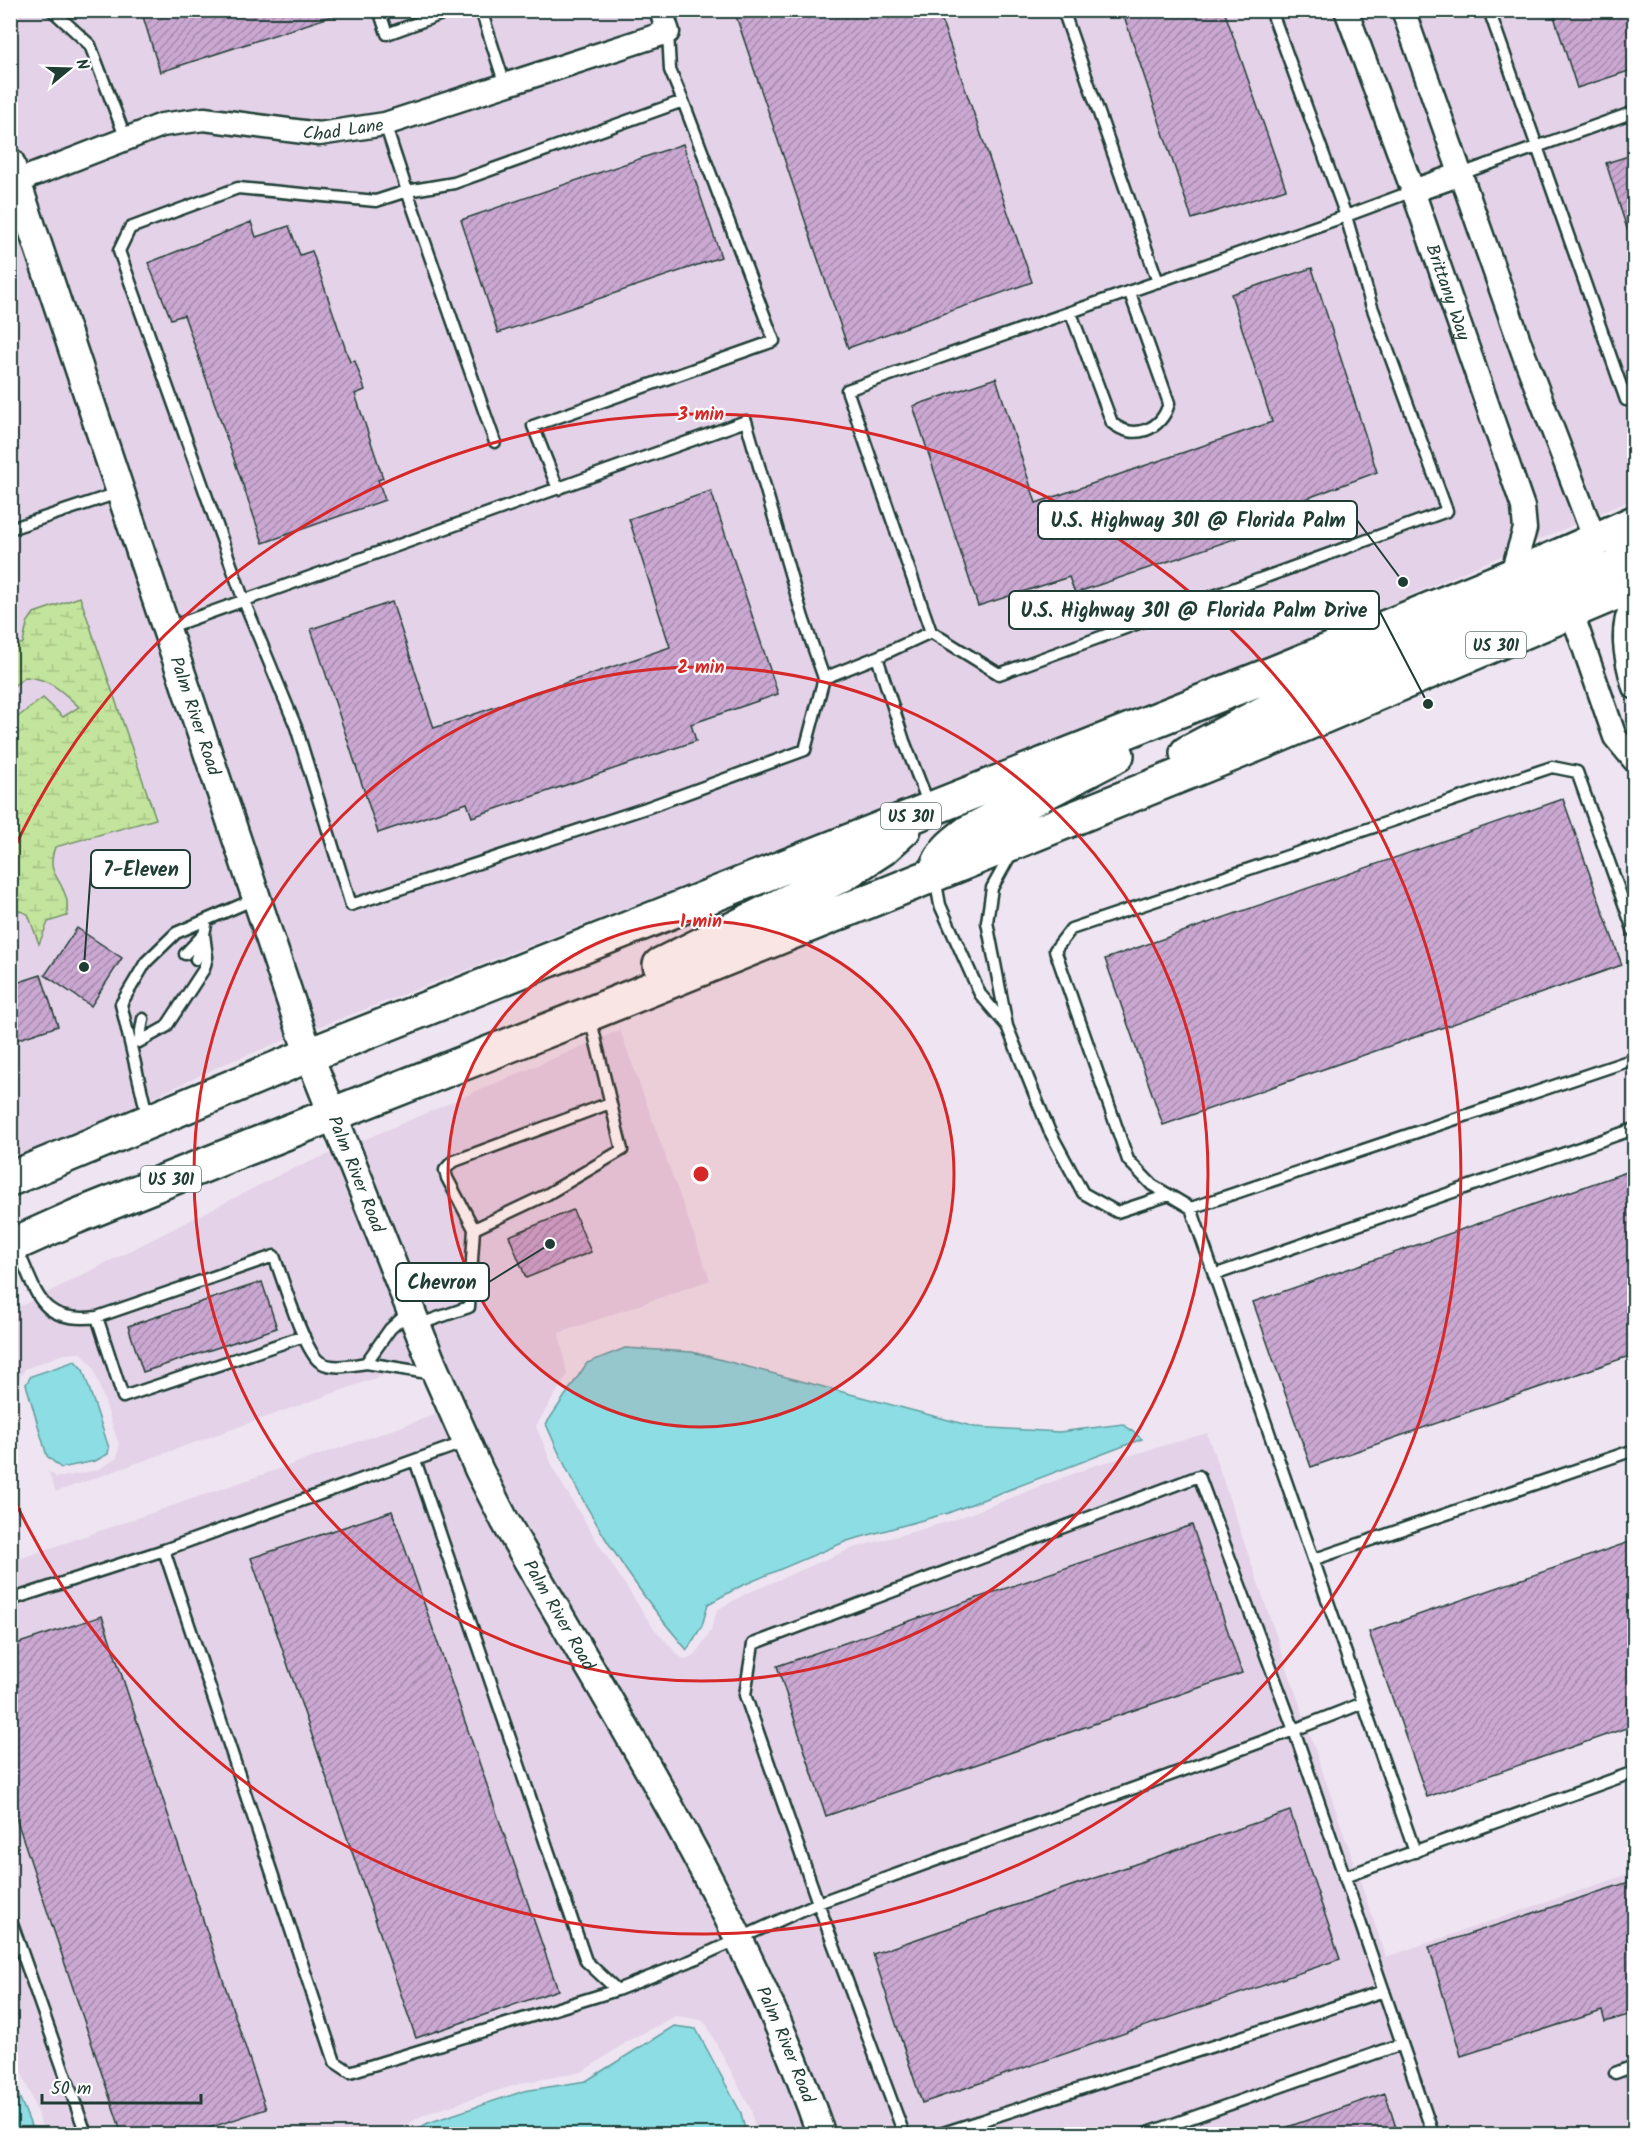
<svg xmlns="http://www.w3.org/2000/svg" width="1645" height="2145" font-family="Kalam,sans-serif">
	<defs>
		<pattern id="wetland-marsh" width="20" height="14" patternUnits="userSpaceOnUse" patternTransform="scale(1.5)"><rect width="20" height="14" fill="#c3e49c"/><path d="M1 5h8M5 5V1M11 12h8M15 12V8" fill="none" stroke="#a7c487"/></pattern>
		<pattern id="building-hatch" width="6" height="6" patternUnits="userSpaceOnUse" patternTransform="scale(1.5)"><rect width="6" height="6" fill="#cba8d2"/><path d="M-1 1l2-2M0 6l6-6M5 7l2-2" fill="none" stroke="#a48aab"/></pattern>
	</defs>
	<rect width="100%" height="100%" fill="#efe5f2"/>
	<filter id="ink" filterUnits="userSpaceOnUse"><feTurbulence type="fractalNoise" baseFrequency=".0167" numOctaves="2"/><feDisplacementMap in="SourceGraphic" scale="12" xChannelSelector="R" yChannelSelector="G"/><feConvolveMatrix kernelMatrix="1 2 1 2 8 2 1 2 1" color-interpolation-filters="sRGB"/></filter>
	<g filter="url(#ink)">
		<path fill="#e4d3e8" d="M648 10 653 26 383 113 319 123 203 108 158 115 25 167 11 125 10 11Z
			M674 11H1333L1401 196 1511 510 1513 529 1506 554 1174 697 314 1029 32 187 164 136 204 130 316 145 386 135 682 39Z
			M1359 11H1390L1446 168 1420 177Z
			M1416 11H1634V499L1598 514 1536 351Z
			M1453 188 1513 359 1576 524 1534 542 1537 530 1534 503 1428 198Z
			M10 200 291 1038 220 1066 11 1165V886L28 914 39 944 48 922 66 897 54 878 50 861 55 847 156 819 27 623 23 643 11 648Z
			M25 677 41 678 57 687 79 708 63 717 11 722V688Z
			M620 1030 710 1280 559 1333 567 1375 536 1426 556 1474 600 1546 652 1626 679 1656 684 1659 694 1656 711 1630 717 1610 745 1594 850 1549 951 1521 1093 1466 1207 1433 1386 1957 1634 1872V2134H834L490 1466 356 1143Z
			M334 1152 418 1363 56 1492 48 1471 56 1477H62L97 1470 117 1458 119 1445 93 1367 82 1353 64 1354 25 1369 16 1385 11 1371V1311L285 1172Z
			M440 1413 494 1527 685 1862 727 1944 768 2033 808 2134H756L751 2110 706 2024 701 2020 676 2016 630 2040 582 2072 522 2083 425 2114 391 2134H45L11 2043 10 1562Z"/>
		<path fill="url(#wetland-marsh)" stroke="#719068" stroke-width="1.5" d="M80 597 156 819 55 847C46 874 59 874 66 897 68 902 67 910 67 916L48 922 39 944 28 914 17 910 11 886V722L43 698 63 717 79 707C62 691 49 678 25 677L11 688V648L23 643 27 623 34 613Z"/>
		<path fill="#8cdde4" stroke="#609d9e" stroke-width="1.5" d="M625 1348 692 1352 975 1427 1059 1432 1123 1424 1142 1439 948 1513 847 1541 741 1586 708 1604 702 1626 687 1650C631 1585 579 1503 546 1424L587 1363Z
			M75 1361 83 1370 109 1448 108 1454 95 1461 61 1468 47 1456 26 1384 31 1376Z
			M674 2026 696 2029 741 2113 746 2134H409L428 2123 524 2091 586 2081Z
			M10 2074 34 2133V2134H11Z"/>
		<path fill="url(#building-hatch)" stroke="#1f3d34" stroke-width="1.5" d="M141 10H339V14L160 72Z
			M734 10H938L1032 282 848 348Z
			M1122 10H1224L1286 189 1192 219Z
			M1552 10H1635V69L1577 88Z
			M683 144 721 257 498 333 461 220Z
			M1635 154V240L1631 241 1606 163Z
			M251 222 256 237 289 226 300 255 312 251 350 362 355 361 365 390 355 394 383 478 378 480 385 500 263 543 184 315 171 319 148 263Z
			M1312 268 1377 472 1292 504 1296 518 1075 593 1069 577 978 606 913 406 996 378 1036 503 1272 422 1231 294Z
			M711 491 778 694 691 724 696 741 472 817 467 803 378 833 311 629 392 602 434 728 670 647 629 519Z
			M1563 799 1622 965 1163 1125 1105 959Z
			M77 928 122 958 91 1006 45 975Z
			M41 975 58 1026 10 1042V985Z
			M1635 1169V1354L1311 1467 1253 1302Z
			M573 1210 591 1252 526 1278 509 1236Z
			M262 1282 277 1328 143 1372 128 1326Z
			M392 1511 558 1990 416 2038 251 1558Z
			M1192 1525 1242 1673 826 1816 777 1666Z
			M1635 1540V1725L1427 1797 1369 1632Z
			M102 1616 266 2109 191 2134H122L10 1800V1646Z
			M1290 1811 1340 1959 922 2103 873 1954Z
			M1635 1880V2013L1605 2022 1602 2011 1461 2056 1429 1947Z
			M1385 2093 1398 2134H1273V2132Z"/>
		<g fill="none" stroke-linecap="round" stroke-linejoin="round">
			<defs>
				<path id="service" d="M52 10 90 45 126 139
					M379 10 387 34 453 10
					M481 10 505 85
					M1063 10 1158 282
					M1489 10 1626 400 1634 397
					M668 32 670 70 683 101
					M385 124 407 191 376 201 238 188 130 228 119 251 244 601 296 727 351 905 646 808 805 750 824 678
					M1461 174 1634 112
					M1071 313 1112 423C1134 441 1162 430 1169 403L1130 293
					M495 442 407 191 454 183 683 101 774 341 533 426 558 489
					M10 529 121 492
					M167 628 746 421 803 618 824 678 877 657 904 741 929 805
					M931 632 847 390 1346 216 1271 10
					M877 657 931 632 999 674 1447 511 1371 304 1346 216 1413 191
					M1012 852 992 888 987 922 1007 1026 1049 1130 1083 1193 1117 1212 1169 1195
					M935 878 940 905 980 994 1007 1026
					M185 954 204 934 196 959
					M139 1042 166 1027 204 969 207 957 204 934 207 920
					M139 1042 143 1019
					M148 1119 121 1004 146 962 176 933 257 898
					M1191 1208 1152 1185 1128 1160 1055 950 1071 929 1552 767 1577 772 1634 932
					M474 1229 447 1178 445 1170 452 1162 610 1103
					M16 1247C38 1292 37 1324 97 1317L274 1256C282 1276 304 1352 320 1362 333 1370 352 1365 366 1363
					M1214 1275 1634 1129
					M410 1311 390 1329 366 1363 434 1374
					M97 1317 123 1397 304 1336
					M417 1325 469 1307 474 1229 546 1195 622 1150 590 1017
					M415 1460 466 1442
					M164 1550 415 1460 586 1961 617 1990
					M1315 1559 1634 1450
					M10 1600 164 1550 335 2062 350 2072 617 1990 690 1961 818 1903 1294 1730 1199 1476 753 1644 745 1695 818 1903 904 2134
					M1363 1703 1294 1730 1433 2134
					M1415 1852 1191 1208 1634 1059
					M1344 1877 1634 1772
					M10 1918 86 2134
					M1615 2073 1634 2066
					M940 2134 1384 1991
					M1145 2134 1402 2044"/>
				<g id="minor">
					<path id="s1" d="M1346 10 1413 191 1523 507 1525 529 1511 576"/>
					<path d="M1403 10 1524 355 1595 540"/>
					<path id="s2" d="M10 184 162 125 204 119 319 134 385 124 668 32 661 10"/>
					<path d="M1413 191 1461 174"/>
					<path d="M1634 599C1619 628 1625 657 1634 687"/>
					<path d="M1572 613 1615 737 1634 760"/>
				</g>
				<g id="tertiary">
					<path id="s3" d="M10 162 309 1055 433 1366 479 1470 505 1521C618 1720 746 1917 821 2134"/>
				</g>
				<path id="primary" d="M1578 606C1595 585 1610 567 1634 556
					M1187 753 1275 707 1530 599 1569 577 1595 540
					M935 874C941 853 951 845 969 832L1117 755
					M660 965 842 875 882 849 904 829
					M10 1179 309 1055 1274 673 1548 561 1634 523
					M10 1246 75 1217 285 1133 589 1014 1268 740 1634 585"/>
			</defs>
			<use href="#service" stroke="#1f3d34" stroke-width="15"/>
			<use href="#minor" stroke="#1f3d34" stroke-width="27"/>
			<use href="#tertiary" stroke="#1f3d34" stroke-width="32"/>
			<use href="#primary" stroke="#1f3d34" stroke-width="38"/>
			<use href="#service" stroke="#fff" stroke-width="10"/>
			<use href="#minor" stroke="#fff" stroke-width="22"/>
			<use href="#tertiary" stroke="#fff" stroke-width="27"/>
			<use href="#primary" stroke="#fff" stroke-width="33"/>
		</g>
	</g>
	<circle cx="701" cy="1174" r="253" fill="#d62828" fill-opacity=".12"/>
	<g fill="none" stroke="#d62828" stroke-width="3">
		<circle cx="701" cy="1174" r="253"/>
		<circle cx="701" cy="1174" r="507"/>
		<path d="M12 853A760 760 0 1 1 12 1495"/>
	</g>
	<g text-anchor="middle" stroke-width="4.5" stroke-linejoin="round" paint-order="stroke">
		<g fill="#fff" stroke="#627771" stroke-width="1.5">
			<rect x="1466" y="632" width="60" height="26" rx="4.5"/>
			<rect x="881" y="803" width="60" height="26" rx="4.5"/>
			<rect x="141" y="1166" width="60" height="26" rx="4.5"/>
		</g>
		<g font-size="16" font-weight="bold" fill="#1f3d34">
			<text x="1496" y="651">US 301</text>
			<text x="911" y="822">US 301</text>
			<text x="171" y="1185">US 301</text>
		</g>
		<g font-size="18" fill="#1f3d34" stroke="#fff">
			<text dy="6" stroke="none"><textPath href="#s2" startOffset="346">Chad Lane</textPath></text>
			<text dy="6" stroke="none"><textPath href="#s1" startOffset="300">Brittany Way</textPath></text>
			<text dy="6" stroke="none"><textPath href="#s3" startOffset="584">Palm River Road</textPath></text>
			<text dy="6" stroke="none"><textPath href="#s3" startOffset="1070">Palm River Road</textPath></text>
			<text dy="6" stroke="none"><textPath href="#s3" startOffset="1556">Palm River Road</textPath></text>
			<text dy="6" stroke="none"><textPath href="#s3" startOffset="2042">Palm River Road</textPath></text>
		</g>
	</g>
	<circle cx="701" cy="1174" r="9" fill="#d62828" stroke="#fff" stroke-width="3"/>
	<g font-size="18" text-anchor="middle" font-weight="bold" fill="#d62828" stroke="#fff" stroke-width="4.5" stroke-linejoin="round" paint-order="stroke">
		<text x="701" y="420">3 min</text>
		<text x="701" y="673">2 min</text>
		<text x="701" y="927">1 min</text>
	</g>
	<path fill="none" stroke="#1f3d34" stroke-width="2" d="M1403 582L1357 520M1428 704L1379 610M84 967L91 869M550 1244L489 1282"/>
	<g fill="#1f3d34" stroke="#fff" stroke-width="2">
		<circle cx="1403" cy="582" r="6"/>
		<circle cx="1428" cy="704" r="6"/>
		<circle cx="84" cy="967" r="6"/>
		<circle cx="550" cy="1244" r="6"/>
	</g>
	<g fill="#fff" stroke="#1f3d34" stroke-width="2">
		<rect x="1038" y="501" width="319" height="38" rx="6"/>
		<rect x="1009" y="591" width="370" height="38" rx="6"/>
		<rect x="91" y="850" width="99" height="38" rx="6"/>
		<rect x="396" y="1263" width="93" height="38" rx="6"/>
	</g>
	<g font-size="20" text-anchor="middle" font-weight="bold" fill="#1f3d34">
		<text x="1198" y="527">U.S. Highway 301 @ Florida Palm</text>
		<text x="1194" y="617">U.S. Highway 301 @ Florida Palm Drive</text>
		<text x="141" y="876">7-Eleven</text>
		<text x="442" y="1289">Chevron</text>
	</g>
	<rect width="1645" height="2145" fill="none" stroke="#fff" stroke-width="36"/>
	<rect x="18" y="18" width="1609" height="2109" fill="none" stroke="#1f3d34" stroke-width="2" filter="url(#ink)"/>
	<g transform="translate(69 69) rotate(71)" stroke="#ffffff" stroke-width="4.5" paint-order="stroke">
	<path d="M0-4.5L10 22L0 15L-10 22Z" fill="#1f3d34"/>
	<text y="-9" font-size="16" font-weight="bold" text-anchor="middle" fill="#1f3d34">N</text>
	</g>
	<path d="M42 2094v9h159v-9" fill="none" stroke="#1f3d34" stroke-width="3"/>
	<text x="51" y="2094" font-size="18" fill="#1f3d34" stroke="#ffffff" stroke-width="4.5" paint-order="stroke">50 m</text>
</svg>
